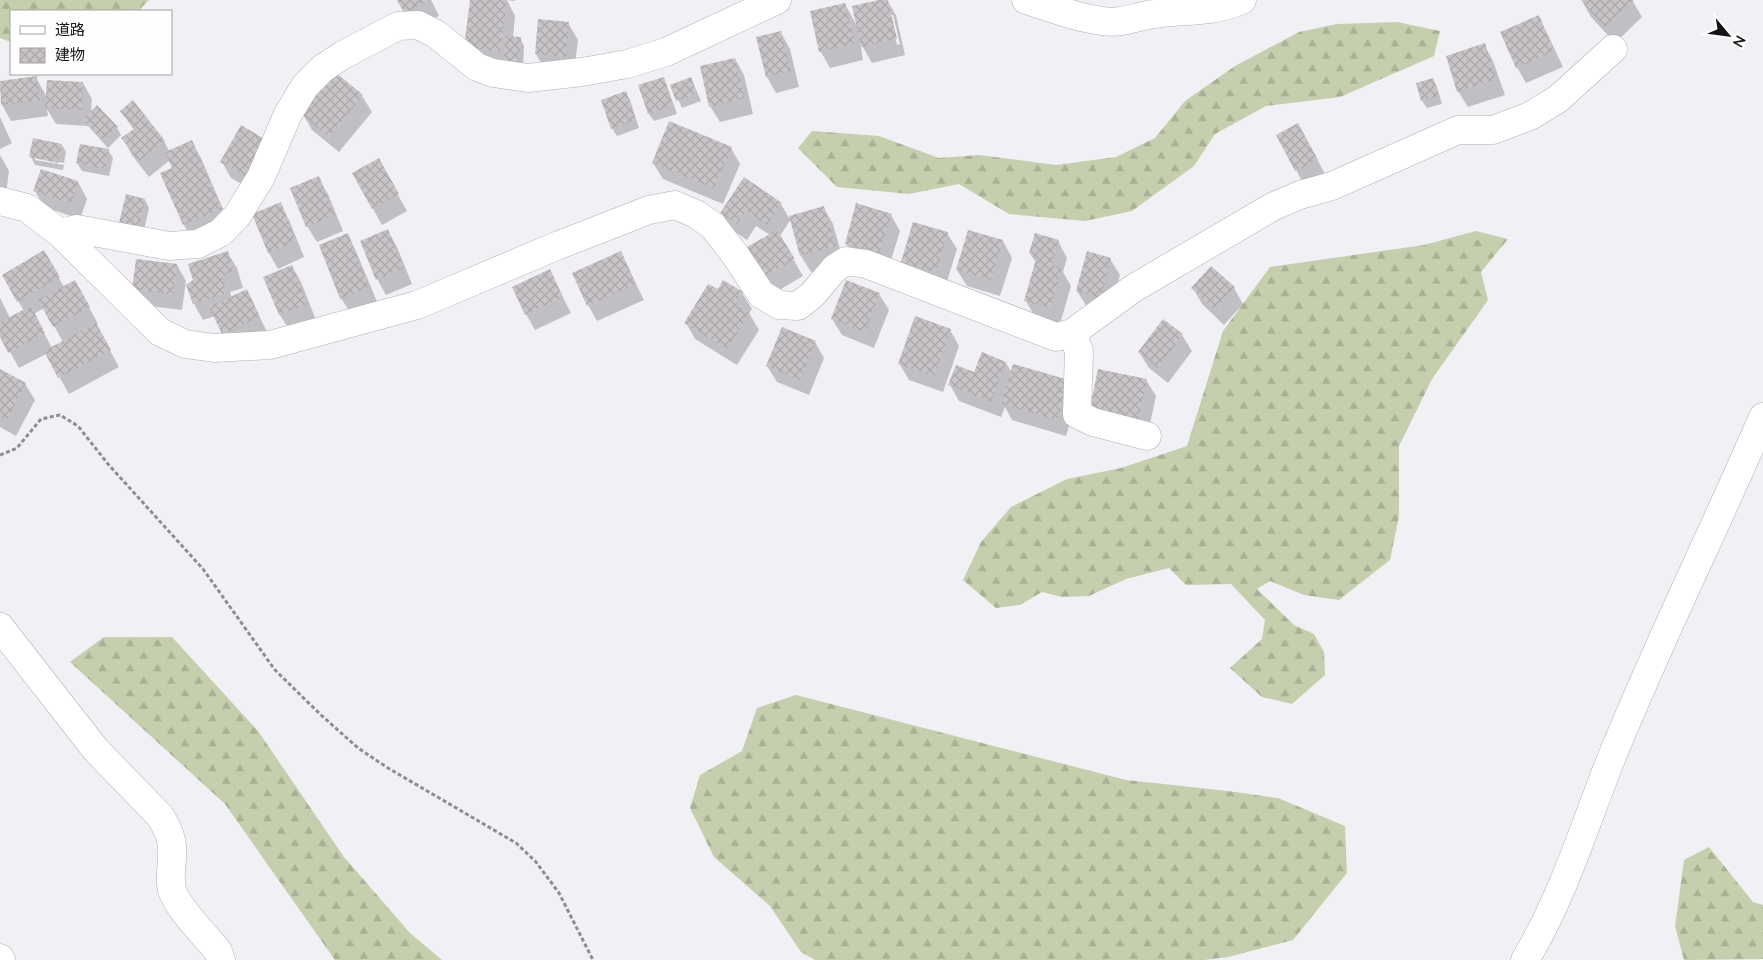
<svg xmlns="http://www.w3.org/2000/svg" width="1763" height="960" font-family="Lato,'Noto Sans JP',sans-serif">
	<defs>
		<pattern id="forest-firs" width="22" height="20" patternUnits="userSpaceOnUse" patternTransform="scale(1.25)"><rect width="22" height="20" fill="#c5cfae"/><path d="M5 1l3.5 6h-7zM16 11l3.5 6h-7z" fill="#a8b195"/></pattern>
		<pattern id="building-cross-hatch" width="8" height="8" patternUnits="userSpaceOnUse" patternTransform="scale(1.25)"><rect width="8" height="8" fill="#c8c3c6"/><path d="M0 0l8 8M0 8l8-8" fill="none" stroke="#aba7a9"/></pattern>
	</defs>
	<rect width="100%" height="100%" fill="#f1f0f5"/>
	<path fill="url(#forest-firs)" d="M0 0H149L138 11H11V42L0 38Z
		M1397 22 1440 31 1434 56 1340 97 1266 106 1215 134 1194 166 1132 211 1085 221 1009 214 959 184 909 194 837 187 798 148 812 131 879 136 939 158 979 155 1056 165 1116 157 1155 138 1185 101 1235 66 1299 32 1337 24Z
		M1476 231 1508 239 1481 272 1488 300 1432 379 1399 446V516L1390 560 1339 600 1304 595 1270 581 1257 589 1294 625 1314 634 1324 652 1325 675 1292 704 1262 697 1230 668 1262 639 1265 620 1231 584 1186 585 1169 568 1126 579 1089 596 1062 597 1042 592 1020 605 996 608 963 580 981 542 1011 507 1067 479 1121 468 1187 446 1223 331 1270 267 1424 245Z
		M104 637H172L258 731 344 857 410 933 442 960H335L225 804 70 662Z
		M796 695 1126 780 1228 791 1278 798 1345 826 1347 873 1293 940 1228 957 1204 960H815L801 952 770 906 714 857 690 808 700 775 742 751 757 708Z
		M1709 847 1753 902 1763 905V959L1684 960 1675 926 1684 860Z"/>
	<path fill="#0003" fill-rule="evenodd" d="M399 0H431L439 16 414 28Z
		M471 0H515V1L507 0 515 16 513 38H520L524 46 523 71 475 63Z
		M883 0H887L896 15 905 55 872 63 860 42 863 60 830 68 821 52 845 4 857 26ZM890 15H893L900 44 897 45Z
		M1583 0H1632L1642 17 1615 43 1591 17 1582 1Z
		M1538 17 1547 33 1563 67 1526 83 1517 67Z
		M539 21 568 23 578 40 574 73 545 70 536 54Z
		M781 33 790 49 799 87 776 93 767 77Z
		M1484 44 1493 61 1505 95 1468 107 1458 91Z
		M735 59 744 75 753 114 720 122 710 106Z
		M335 74 362 96 372 112 339 152 312 130 303 114Z
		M36 78 47 97 83 83 92 99 91 113 117 128 121 135 108 148 88 126 56 124 47 109 48 116 11 121 2 105 0 82Z
		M663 78 667 86 677 114 654 121 649 114 640 86Z
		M691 79 701 101 682 108 672 86Z
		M1433 79 1437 87 1442 104 1427 108 1422 101 1418 84Z
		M625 93 630 100 639 128 617 136 612 128Z
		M122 111 164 141 169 151 192 142 201 158 230 225 193 241 184 225 162 174 174 168 170 160 149 177 132 155 123 139 134 130Z
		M0 117 12 143 0 149Z
		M242 127 256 192 231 178 222 162Z
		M1278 135 1307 140 1326 176 1305 187Z
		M62 145 66 152 64 163 35 157V160L64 165 63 170 35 165 31 157Z
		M731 148 740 164 723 204 663 179 653 163Z
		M108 150 113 158 109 176 82 171 77 163Z
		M0 155 9 171 6 194 0 193Z
		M378 160 407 211 382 225 353 173Z
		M318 178 328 194 343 231 317 242 307 226Z
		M78 182 87 199 80 219 44 207 35 191Z
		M145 200 149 208 143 235 125 230Z
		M280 204 289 220 304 257 278 269 269 253Z
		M781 204 789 218 824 208 833 224 844 263 811 272 801 256 791 219 780 236 803 276 776 292 758 264 770 235 756 226 747 240 731 229 722 213Z
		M891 215 900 231 888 270 855 260 846 243Z
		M388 231 397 247 412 284 386 295 377 279Z
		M947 233 957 249 945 288 912 278 902 262Z
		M347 235 356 251 378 304 351 314 341 298Z
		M1003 241 1012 258 1000 296 967 286 957 270Z
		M1058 241 1067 258 1063 272 1071 286 1060 324 1035 317 1026 301 1036 263 1030 253Z
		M44 252 64 287 84 298 98 324 96 325 119 367 69 394 46 354 19 368 0 334V298L10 318 24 311 4 276ZM44 308 63 342 52 348 34 314Z
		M227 252 237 268 243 288 230 292 232 298 247 291 268 334H223L215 316 203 320 194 304Z
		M620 252 644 300 597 321 588 305Z
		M1110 259 1120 275 1110 314 1087 307 1077 291Z
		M177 265 186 281 182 310 142 305 133 289Z
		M292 266 301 282 316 320 290 331 280 315 265 277Z
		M549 271 571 313 535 330 526 314Z
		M1193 288H1234L1243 304 1224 325 1202 304Z
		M718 291 742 293 752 309 749 313 759 330 737 365 695 339 686 323Z
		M879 294 889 310 874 348 842 335 832 319Z
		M1163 321 1182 335 1192 351 1168 383 1149 368 1139 352Z
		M950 330 959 346 943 392 909 380 899 363Z
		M815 342 824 358 809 395 777 382 767 366Z
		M1006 363 1012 373 1078 397 1066 436 1012 420 1005 407 1001 417 959 401 950 385 975 373Z
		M0 371 25 384 35 400 16 436 0 427Z
		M1146 380 1156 396 1147 438 1100 428Z"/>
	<path fill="url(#building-cross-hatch)" d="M397 0H430L404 13Z
		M470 0H507L500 52 464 47Z
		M878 0H888L897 39 861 47 852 6Z
		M1581 0H1634L1605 27Z
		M845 3 855 43 819 52 810 11Z
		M1539 15 1554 51 1516 68 1500 32Z
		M538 19 569 22 566 57 535 54Z
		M781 31 791 71 766 77 756 37Z
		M505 36 521 37 519 64 504 63Z
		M1485 43 1496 79 1457 92 1446 56Z
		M735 58 745 98 709 107 700 66Z
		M335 72 363 95 329 137 301 114Z
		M37 76 40 100 1 105 0 81Z
		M664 77 673 106 648 114 638 85Z
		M691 77 697 93 676 101 670 85Z
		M1433 78 1439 96 1421 101 1416 83Z
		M47 80 83 82 82 110 45 108Z
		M626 91 636 120 611 129 601 100Z
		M133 100 165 141 139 161 121 138 134 129 120 111Z
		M97 105 118 127 103 141 83 119Z
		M669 121 732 147 714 188 652 163Z
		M1298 123 1318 160 1295 171 1276 135Z
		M241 125 268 141 247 177 220 162Z
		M33 138 62 144 58 163 29 157Z
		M192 140 222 209 183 225 160 173 172 168 165 152Z
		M80 144 109 149 105 169 76 163Z
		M379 158 399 194 372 209 352 173Z
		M41 169 78 181 71 204 33 191Z
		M319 176 335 215 306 227 290 188Z
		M744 177 782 203 767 225 746 211 737 224 720 213Z
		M126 194 145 199 139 228 119 223Z
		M281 202 296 241 268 253 252 214Z
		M856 203 892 214 879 254 845 244Z
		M824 206 836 246 800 256 789 216Z
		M913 222 948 232 936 272 901 262Z
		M388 229 404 268 376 280 360 241Z
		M777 230 795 259 765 277 747 247Z
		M968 230 1003 240 991 280 956 270Z
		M348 233 369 287 340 299 319 245Z
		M1035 233 1059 240 1052 265 1062 268 1051 308 1024 301 1036 259 1029 253Z
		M44 250 60 277 17 302 2 275Z
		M228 251 234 271 222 276 227 293 193 304 186 285 193 280 188 264Z
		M621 251 636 284 587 306 572 273Z
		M1087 251 1111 258 1101 298 1076 291Z
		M136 259 177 264 173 295 132 289Z
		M292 265 307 304 279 315 263 277Z
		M1211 266 1235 287 1214 310 1191 288Z
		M550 269 563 297 525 315 512 287Z
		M75 280 90 307 53 327 38 300Z
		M723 280 743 292 736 304 750 313 727 349 684 323 708 284 718 289Z
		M846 280 880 293 865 332 831 319Z
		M247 289 260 317 222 334 209 307Z
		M31 306 45 333 8 353 0 337V322Z
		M915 316 951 329 934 376 898 364Z
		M1163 319 1183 334 1158 368 1138 352Z
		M96 323 111 350 58 378 44 351Z
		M782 327 816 341 800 380 766 366Z
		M982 352 1006 362 991 402 948 385 956 365 974 372Z
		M1013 364 1069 380 1057 420 1001 404Z
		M0 369 26 383 7 420 0 417Z
		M1098 369 1147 379 1138 422 1089 412Z"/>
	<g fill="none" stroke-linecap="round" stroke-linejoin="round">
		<defs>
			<path id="street" d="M1026 0C1051 8 1077 18 1103 21 1119 24 1133 18 1148 15 1181 9 1209 14 1242 0
				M0 201 27 208 60 233 77 229 169 246 198 244 220 233 237 216 261 177 288 114 305 86 323 68 343 55 398 26 418 25 436 34 477 67 493 73 528 78 582 72 627 64 666 52 777 0
				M60 233 160 332 185 344 214 348 270 345 417 305 559 245 649 210 675 205 696 214 713 226 736 256 761 294 779 305 798 306 812 295 835 268 846 261 866 264 1056 337 1072 333 1134 288 1272 207 1300 195 1332 186 1458 130H1493L1530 116 1558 99 1613 49
				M1072 333 1079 351 1077 414 1093 422 1147 436
				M0 627 96 750 160 816C165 824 169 831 171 840 175 856 168 874 172 890 178 909 205 935 218 951L221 960
				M0 958 1 960
				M1525 960C1563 897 1584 827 1611 759 1658 643 1714 531 1763 417"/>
		</defs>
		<use href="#street" stroke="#b0afb4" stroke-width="29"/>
		<path stroke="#8e8e91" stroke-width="3" stroke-dasharray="4 2.5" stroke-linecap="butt" d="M0 455 17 448 41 419 60 415 78 426 108 464 203 569 275 670 321 715 358 748 388 768 516 843 536 862 559 893 593 960"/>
		<use href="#street" stroke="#fff" stroke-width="28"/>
	</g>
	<rect x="10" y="10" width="162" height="65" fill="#fefeff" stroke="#a1a1a2"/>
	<rect x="20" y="26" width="25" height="8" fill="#ffffff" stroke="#a1a1a2"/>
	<text x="55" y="35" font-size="15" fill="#151517">道路</text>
	<rect x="20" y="48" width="25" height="15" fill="url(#building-cross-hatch)" stroke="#a1a1a2"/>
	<text x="55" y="60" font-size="15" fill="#151517">建物</text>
	<g transform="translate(1728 35) rotate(119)" stroke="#fefeff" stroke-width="4" paint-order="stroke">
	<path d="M0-4L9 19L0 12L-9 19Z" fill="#151517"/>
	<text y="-8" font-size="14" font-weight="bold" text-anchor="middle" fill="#151517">N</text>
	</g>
</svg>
